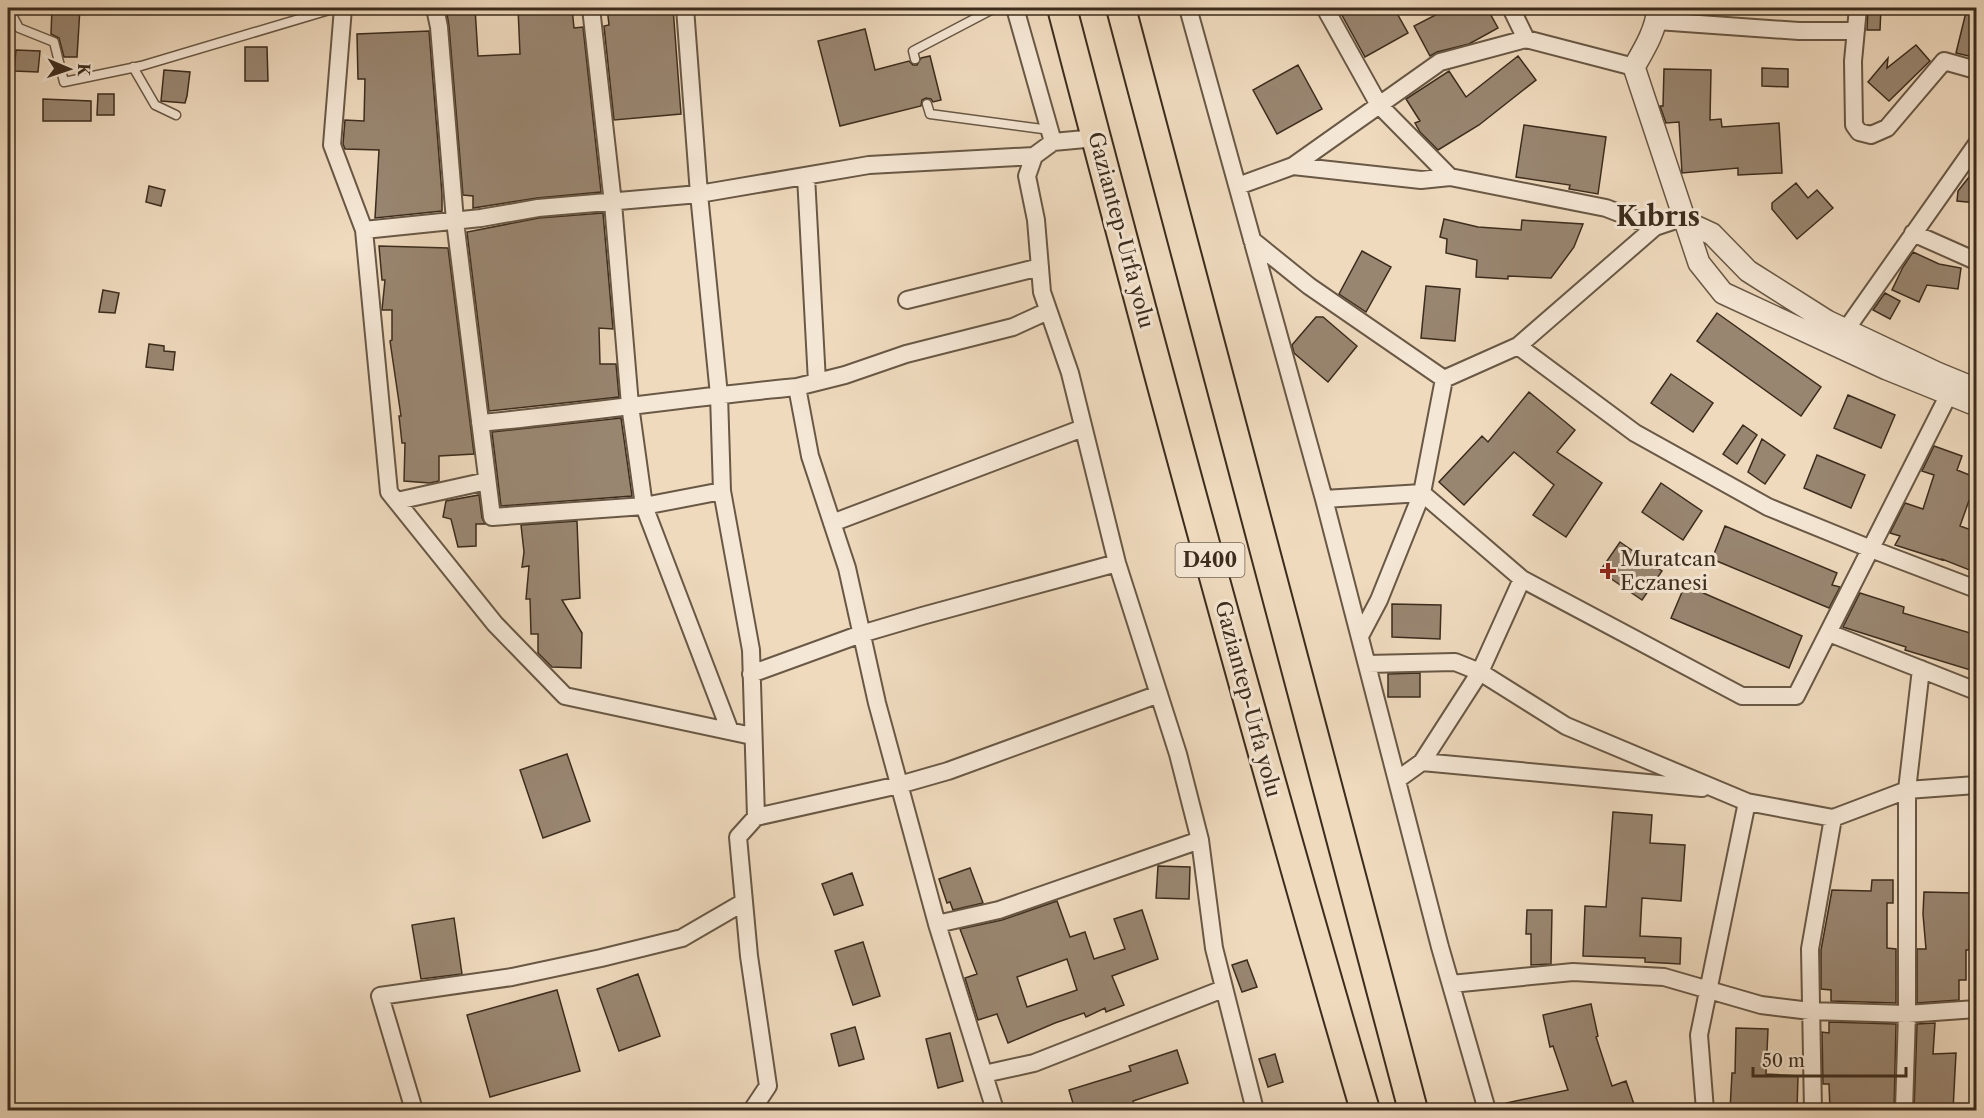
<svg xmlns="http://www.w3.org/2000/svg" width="1984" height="1118" font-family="'Libre Caslon Text',serif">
	<rect width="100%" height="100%" fill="#efdabe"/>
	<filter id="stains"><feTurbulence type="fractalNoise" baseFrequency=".00333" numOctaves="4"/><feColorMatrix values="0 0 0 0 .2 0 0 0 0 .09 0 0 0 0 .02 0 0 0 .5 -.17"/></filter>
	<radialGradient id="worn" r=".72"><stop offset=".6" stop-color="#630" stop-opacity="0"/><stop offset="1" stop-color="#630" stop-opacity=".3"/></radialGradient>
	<path fill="#998671" stroke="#3c2c1d" stroke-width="1.5" fill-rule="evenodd" d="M52 8H80L77 57H64L59 38 51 34Z
		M446 8H475L478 56 520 54 518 8H572L574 28 583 27 601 192 537 198 473 208V196L463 195 449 26Z
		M607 8H673L681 114 614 120 604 26 609 25Z
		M1338 8H1394L1408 33 1365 57Z
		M1449 8H1487L1498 28 1469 44 1437 52 1430 56 1414 26Z
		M1868 8H1881L1880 30H1867Z
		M1967 8H1977V58L1956 53Z
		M865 29 875 70 909 61 913 65H917L921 58 930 56 941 100 933 102 931 99 926 98 922 100 921 106 840 126 818 41Z
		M429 31 442 194V211L375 218 379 150 345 149 343 144 345 120 364 121 365 79H358L357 34Z
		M1916 45 1930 61 1889 101 1868 82 1888 58 1887 68Z
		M245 47H267L268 81H245Z
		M16 50 40 51 38 72 14 71Z
		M1518 56 1536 80 1479 125 1438 150 1420 132 1415 123 1420 121 1406 99 1449 71 1466 97Z
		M1298 65 1322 109 1277 134 1253 90Z
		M1762 68 1788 69V87L1762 86Z
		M1664 69 1711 70 1710 120 1721 119 1722 127 1779 123 1782 173 1738 175V168L1682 173 1679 122 1666 123 1660 106H1663Z
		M164 70 190 72 187 96 185 103 161 101Z
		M98 94H114V115H97Z
		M43 99 91 101V121H43Z
		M1524 125 1606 137 1598 194 1569 189 1570 185 1516 177Z
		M1977 167V203L1957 201 1958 191Z
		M1796 183 1808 198 1817 190 1833 208 1797 239 1772 209V203Z
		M149 186 165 190 161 206 146 202Z
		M603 213 613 329 599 328 600 364H616L619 397 489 411 467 232 539 218Z
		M1444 219 1478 227 1521 230 1522 220 1583 224 1574 247 1551 278 1508 276V279L1476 277 1477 260 1446 253 1447 239 1440 237Z
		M379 246 448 248 474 454 439 456V481L430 483 404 481 405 443H402L399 416H401L390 341 392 340V310H382L385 280H382Z
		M1362 251 1391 267 1366 312 1339 294Z
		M1913 252 1939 264 1961 268 1958 289 1927 285 1919 302 1892 290 1903 267Z
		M1426 286 1460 289 1455 341 1421 338Z
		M103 290 119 293 115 313 99 312Z
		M1885 293 1900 301 1890 319 1873 310Z
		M1717 313 1821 387 1801 416 1697 341Z
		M1316 317H1323L1357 346 1328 382 1294 353 1292 345Z
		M149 344 164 346V351L175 352 173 370 146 367Z
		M1671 374 1713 403 1693 432 1651 403Z
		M1529 392 1575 430 1557 452 1602 483 1566 537 1533 515 1554 485 1514 452 1464 505 1439 482 1482 436 1488 442Z
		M1848 395 1895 415 1881 448 1834 428Z
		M621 418 632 496 501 506 492 432Z
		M1743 425 1757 435 1737 464 1723 454Z
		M1762 439 1785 455 1765 484 1748 472Z
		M1934 446 1962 456 1957 470 1977 478 1960 526 1977 532V573L1942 559V560L1895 545 1900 536 1890 533 1905 503 1923 509 1934 475 1922 471Z
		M1817 455 1865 475 1851 508 1804 488Z
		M1661 483 1702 511 1683 540 1642 512Z
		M479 495 482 518 485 524H476V546L458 547 451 519 443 517 446 501Z
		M577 521 580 598 562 600 582 633 581 668 552 667 538 653V634H531L530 599H526L529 566 522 567 524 552 521 525Z
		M1725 526 1837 573 1832 585 1840 587 1829 608 1712 559Z
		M1620 542 1662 571 1642 600 1600 571Z
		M1685 585 1802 636 1789 668 1671 618Z
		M1860 593 1904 607 1903 613 1977 635V672L1905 650 1906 647 1843 627Z
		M1392 604 1441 605 1440 639 1392 637Z
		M1420 673V697H1388V674Z
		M567 754 590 821 543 838 520 770Z
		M1613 812 1652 815 1650 843 1685 845 1681 901 1642 898 1640 936 1681 938 1680 964 1645 962V958L1583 956 1585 906 1606 907Z
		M1158 866 1190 867 1189 899 1156 898Z
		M970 868 983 903 953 910 950 902 947 903 939 879Z
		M852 873 863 905 834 915 822 884Z
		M1872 880H1893V903H1887V948L1896 949V1003L1831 1001V990L1821 989V950L1832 890 1871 891Z
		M1924 892 1972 893 1969 950H1966V980H1959V1000L1917 1003V949H1926L1923 914Z
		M1057 901 1070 937 1085 932 1094 959 1125 949 1114 919 1142 910 1158 959 1112 976 1124 1005 1106 1012 1105 1008 1086 1017 1084 1013 1055 1023 1008 1043 997 1014 978 1020 965 978 977 974 960 929 1002 920ZM1067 959 1077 990 1027 1007 1017 977Z
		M1527 910H1552L1551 964 1531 965V934H1526Z
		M454 918 462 974 421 979 412 925Z
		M863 942 880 996 853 1005 835 951Z
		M1247 960 1257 987 1242 992 1232 965Z
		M638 974 660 1036 619 1051 597 989Z
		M557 990 580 1071 490 1097 467 1015Z
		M1591 1004 1598 1036 1596 1037 1612 1086 1626 1081 1636 1110H1506V1103L1568 1090 1553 1046 1550 1047 1543 1015Z
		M1829 1022 1896 1024 1894 1110H1830L1829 1084H1823L1822 1032 1829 1033Z
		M1935 1023 1933 1054 1956 1053 1953 1110H1914L1917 1024Z
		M855 1027 864 1059 839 1066 831 1034Z
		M1736 1028 1768 1029 1766 1074 1798 1076 1797 1110H1730L1732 1073H1735Z
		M950 1033 963 1081 938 1088 926 1039Z
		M1177 1050 1188 1083 1133 1101 1136 1110H1075L1069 1090 1131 1071 1129 1066Z
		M1275 1054 1283 1082 1268 1087 1259 1059Z"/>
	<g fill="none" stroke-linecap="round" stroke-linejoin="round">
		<defs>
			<path id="service" d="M8 8 19 28 54 42 64 82 141 66 336 8
				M915 59 913 51 995 8
				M133 67 155 105 176 115
				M927 104 930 114 1050 130"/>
			<path id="minor" d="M343 8 332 145 364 230 389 492 495 624 565 696 752 736
				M435 8 439 27 455 221 492 517 644 506 722 491
				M591 8 613 203 630 405 644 506 730 731
				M685 8 699 194 719 395 722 491 751 650 756 817 738 837 749 956 768 1086 752 1110
				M1015 8 1053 142
				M1188 8 1324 499 1440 947 1487 1110
				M1325 8 1379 105 1450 177
				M1511 8 1526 39 1634 67
				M1858 8 1853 61 1854 125 1859 132 1871 135 1887 128 1944 61 1976 70
				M1657 21 1799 31H1856
				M1096 138 1053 142 1034 156 1027 176 1036 220 1042 292 1070 373 1117 563 1178 754 1200 840 1214 948 1255 1110
				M1293 166 1421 180 1450 177 1606 208 1655 227 1685 217
				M806 176 817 382
				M1238 186 1293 166 1440 62 1526 39
				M364 230 481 218 538 208 699 194 869 165 1034 156
				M1913 233 1976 261
				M1252 240 1309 286 1444 379
				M907 300 1040 267
				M1845 331 1976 145
				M1518 346 1635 433 1768 507 1871 549 1976 589
				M480 423C586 413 691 397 797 387
				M1324 499 1422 493 1522 579 1742 696H1796L1949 394
				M397 501 487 481
				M832 523 1083 428
				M1829 633 1976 691
				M1360 636 1379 600 1422 493 1444 379 1518 346 1655 227
				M1367 664 1455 662 1480 672 1566 726 1747 802 1833 818 1907 790 1976 785
				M751 674 861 634 922 616 1117 563
				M1422 762 1702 788
				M1397 780 1422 762 1480 672 1522 579
				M756 817 899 785 948 771 1159 694
				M937 924 999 910 1200 840
				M1451 984 1573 972 1664 977 1761 1005 1810 1011 1907 1014 1976 1009
				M984 1074 1034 1063 1223 989
				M414 1110 380 996 512 977 601 958 682 938 744 902
				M995 1110 937 924 877 703 847 568 810 456 797 387 845 375 906 354 1013 327 1048 311
				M1705 1110 1699 1035 1747 802
				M1813 1110 1810 949 1833 818
				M1904 1110 1907 1014V790L1921 669"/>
			<path id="tertiary" d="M1658 8C1656 30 1645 48 1634 67L1699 263 1723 293 1887 369 1976 405
				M1686 222 1712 234 1748 271 1827 321 1937 373 1976 389"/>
			<path id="trunk" d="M1062 8C1158 376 1258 745 1365 1110
				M1121 8 1413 1110"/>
		</defs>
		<use href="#service" stroke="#695845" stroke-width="11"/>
		<use href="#minor" stroke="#695845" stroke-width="20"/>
		<use href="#tertiary" stroke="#695845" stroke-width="24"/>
		<use href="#trunk" stroke="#3c2c1d" stroke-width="32"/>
		<use href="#service" stroke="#f5e7d5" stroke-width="8"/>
		<use href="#minor" stroke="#f5e7d5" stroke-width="16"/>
		<use href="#tertiary" stroke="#f5e7d5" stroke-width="21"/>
		<use href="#trunk" stroke="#efdabe" stroke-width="28"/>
	</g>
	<path fill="#8f2418" stroke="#f5e7d5" stroke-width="2" d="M1605 562h6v6h6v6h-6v6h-6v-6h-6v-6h6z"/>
	<g text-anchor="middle" stroke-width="6" stroke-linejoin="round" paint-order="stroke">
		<rect fill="#f5e7d5" stroke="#746454" stroke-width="1.5" x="1175.5" y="543" width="69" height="34" rx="4.5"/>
		<g font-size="20" font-weight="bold" fill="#3c2c1d">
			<text x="1210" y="567">D400</text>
		</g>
		<g font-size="21" fill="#3c2c1d" stroke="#f5e7d5">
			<text transform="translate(1121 230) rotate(75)" y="7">Gaziantep-Urfa yolu</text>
			<text transform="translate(1248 699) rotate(75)" y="7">Gaziantep-Urfa yolu</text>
		</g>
		<g font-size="21" fill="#3c2c1d" stroke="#f5e7d5" text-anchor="start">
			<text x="1620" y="566">Muratcan<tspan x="1620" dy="24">Eczanesi</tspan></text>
		</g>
		<g font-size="27" font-weight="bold" fill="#3c2c1d" stroke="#f5e7d5">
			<text x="1658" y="226">Kıbrıs</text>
		</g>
	</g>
	<rect width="1984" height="1118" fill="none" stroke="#efdabe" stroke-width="30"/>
	<rect x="9" y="9" width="1966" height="1100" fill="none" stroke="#3c2c1d" stroke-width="3"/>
	<rect x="15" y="15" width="1954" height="1088" fill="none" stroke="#3c2c1d" stroke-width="1.5"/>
	<g transform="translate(69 69) rotate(92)" stroke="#f5e7d5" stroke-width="4.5" paint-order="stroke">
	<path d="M0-4.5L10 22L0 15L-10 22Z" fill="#3c2c1d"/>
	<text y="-9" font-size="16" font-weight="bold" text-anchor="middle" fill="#3c2c1d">K</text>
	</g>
	<path d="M1753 1067v9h153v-9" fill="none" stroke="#3c2c1d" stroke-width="3"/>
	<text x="1762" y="1067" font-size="18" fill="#3c2c1d" stroke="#f5e7d5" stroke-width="4.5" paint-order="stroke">50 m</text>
	<rect width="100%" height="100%" filter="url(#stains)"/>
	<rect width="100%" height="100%" fill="url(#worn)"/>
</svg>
